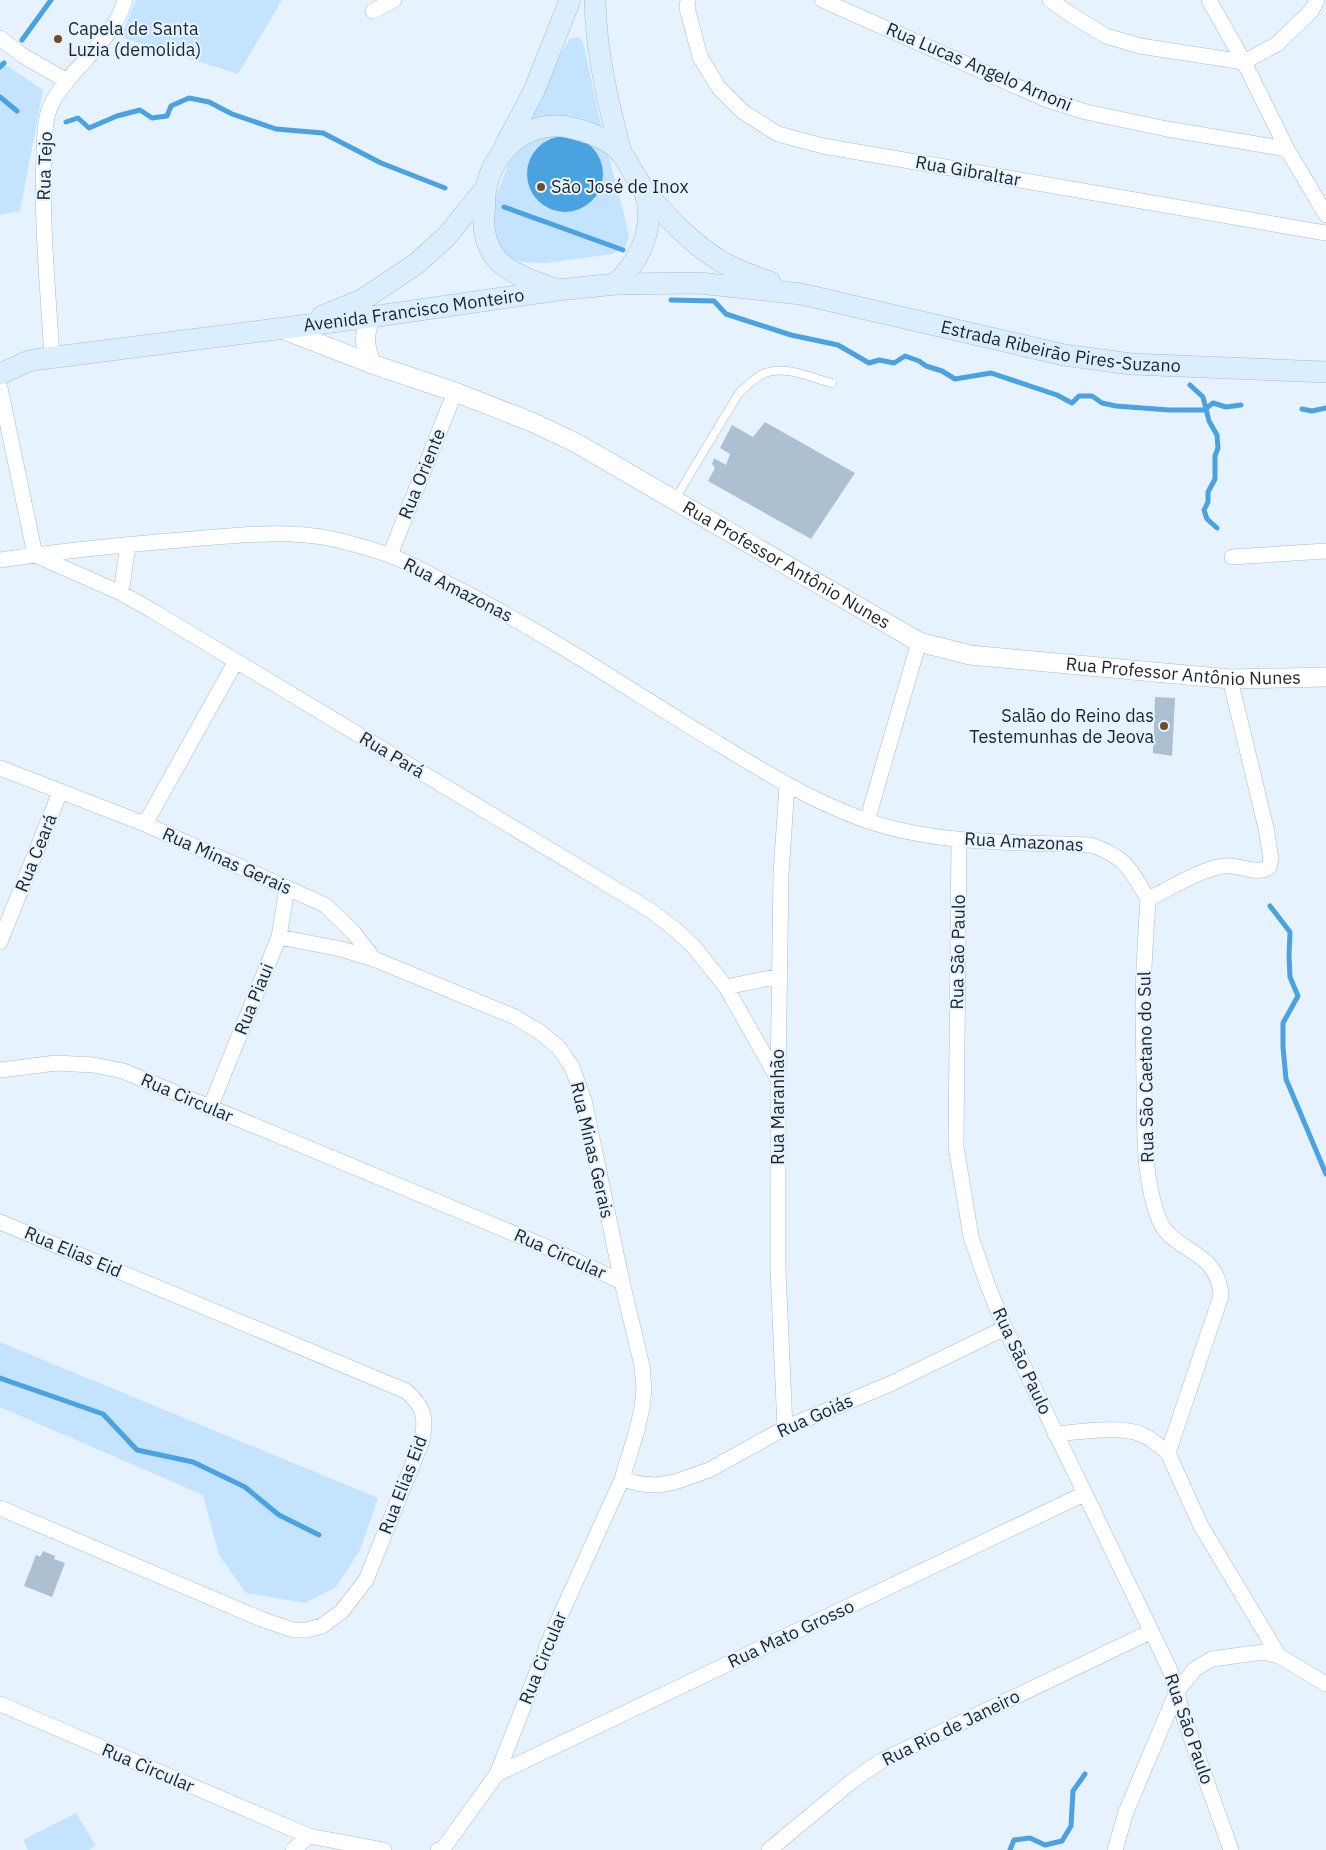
<svg xmlns="http://www.w3.org/2000/svg" width="1326" height="1850" font-family="'IBM Plex Sans',sans-serif">
	<rect width="100%" height="100%" fill="#e6f3fe"/>
	<path fill="#c3e3fe" d="M136 0H282L238 74 121 37Z
		M578 37 583 42 605 143 622 206 629 237 626 246 612 254 546 263 521 262 504 254 494 241 490 211 521 132 564 48 570 39Z
		M0 61 43 90 20 211 0 215Z
		M0 1342 378 1498 360 1550 336 1587 305 1603 246 1593 219 1555 203 1495 0 1407Z
		M76 1813 96 1846 88 1850H28L23 1840Z"/>
	<path fill="#4ba2e1" d="M527 174a38 38 0 1 1 76 0a38 38 0 1 1-76 0Z"/>
	<g fill="none" stroke-linecap="round" stroke-linejoin="round">
		<path stroke="#4ba2e1" stroke-width="5" d="M22 40 51 0
			M0 67 4 63
			M0 97 17 111
			M66 122 78 118 89 128 117 116 140 110 152 118 167 116 171 106 189 98 209 102 232 114 276 129 323 133 381 163 445 188
			M504 207 623 250
			M671 300 714 301 726 314 791 335 838 345 869 363 879 360 894 363 905 356 919 361 926 366 942 371 955 379 991 373 1057 395 1072 403 1079 396H1092L1102 403 1116 406 1169 410H1204L1213 403 1226 407 1241 405
			M1190 385 1203 397 1209 421 1217 435 1218 448 1215 456V479L1208 492V502L1204 510 1207 519 1217 528
			M1302 409 1312 411 1326 408
			M1270 906 1290 932 1289 956 1290 977 1298 996 1283 1023V1047L1286 1079 1326 1174
			M0 1378 103 1414 137 1450 193 1462 245 1487 279 1515 319 1535
			M1010 1850 1014 1840 1030 1838 1045 1845 1062 1841 1071 1826 1073 1791 1085 1774"/>
	</g>
	<path fill="#acc0d2" d="M765 422 855 473 811 539 708 481 715 468 712 464 714 458 726 465 730 454 720 448 732 425 753 437Z
		M1155 697 1175 698 1172 756 1153 753Z
		M43 1551 55 1556 54 1559 65 1563 52 1597 24 1586 36 1555 40 1557Z"/>
	<g fill="none" stroke-linecap="round" stroke-linejoin="round">
		<defs>
			<path id="service" d="M675 499 739 393C747 386 755 377 765 373 786 365 811 378 832 383"/>
			<path id="minor" d="M688 0 687 8 700 57 719 88 743 112 778 134 823 146 1326 233
				M822 0 1045 99 1086 112 1167 129 1287 149
				M1050 0 1073 16 1106 36 1140 46 1244 62 1277 44 1312 10 1317 0
				M1209 0 1244 62 1287 149 1326 215
				M373 11 394 0
				M0 38 22 55 67 81
				M52 357C48 289 41 221 44 153 45 135 44 117 53 101 73 65 114 41 125 0
				M0 388 35 555 121 593 153 611 650 910 676 930 694 947 726 987 778 1079
				M390 555 455 392
				M1232 557 1326 551
				M0 560C60 551 120 545 181 540 231 536 283 529 333 539 351 543 371 549 389 555 411 563 432 576 452 586 543 631 628 689 714 741 763 771 811 801 865 820 936 845 1016 842 1091 845 1126 857 1130 869 1148 899
				M121 593 128 545
				M0 768 145 824 325 905 354 933 374 959 515 1017 540 1032 559 1048 572 1067 584 1100 622 1282 642 1366 644 1389 642 1408 637 1430 622 1479 552 1634 497 1774 442 1850H438
				M867 821 919 642
				M145 824 236 661
				M959 840 956 1146 971 1237 988 1286 1005 1328 1170 1670 1184 1718 1231 1850
				M1148 899C1146 934 1143 970 1143 1005 1143 1033 1144 1061 1144 1089 1145 1131 1143 1176 1158 1217 1171 1254 1218 1247 1221 1296L1168 1453 1201 1526 1279 1656 1326 1684
				M1148 899C1169 889 1201 869 1223 866 1238 864 1253 874 1266 869L1269 867 1271 859 1266 828 1230 679
				M279 937 341 949 374 959
				M0 942 60 792
				M726 987 780 976
				M0 1070 56 1063 94 1065 123 1071 544 1246 622 1282
				M210 1108 279 937 287 888
				M0 1222 406 1391C425 1408 426 1417 422 1441L366 1580 342 1611 322 1626 307 1630H293L261 1619 0 1508
				M785 1428 778 1270V1079L781 874 787 785
				M1055 1434C1079 1432 1122 1425 1143 1435 1152 1439 1161 1447 1168 1453
				M622 1479 641 1484 658 1485 675 1482 709 1470 785 1428 890 1384 1005 1328
				M0 1704 309 1836 384 1850
				M497 1774 1084 1494
				M293 1850 309 1836
				M769 1850 851 1782 881 1761 1150 1632
				M1115 1850 1126 1812 1177 1691 1195 1669 1212 1659 1263 1652 1279 1656"/>
			<g id="tertiary">
				<path d="M371 317C363 337 364 345 372 364"/>
				<path id="s1" d="M279 328 372 364 455 392 534 423 576 443 919 642 970 655 1230 679 1326 677"/>
			</g>
			<g id="secondary">
				<path d="M595 0C596 53 608 102 621 153"/>
				<path d="M505 146 534 91 570 0"/>
				<path d="M644 191C667 216 690 243 719 260 735 270 753 276 770 282"/>
				<path d="M555 289C515 275 481 264 484 215 485 206 484 197 486 188 493 154 520 126 556 126 567 125 579 130 589 133 600 137 614 144 621 153 626 158 629 166 633 172 637 179 642 185 645 192 656 227 640 260 616 284"/>
				<path d="M322 316 362 300 416 264 446 237 486 188"/>
				<path id="s2" d="M0 374 29 361 40 359 371 317 558 290 616 284 699 283 801 294 1064 355 1131 364 1326 372"/>
			</g>
		</defs>
		<use href="#service" stroke="#a7bccd" stroke-width="9"/>
		<use href="#minor" stroke="#a7bccd" stroke-width="16"/>
		<use href="#tertiary" stroke="#a7bccd" stroke-width="20"/>
		<use href="#secondary" stroke="#a7bccd" stroke-width="22"/>
		<use href="#service" stroke="#fff" stroke-width="8"/>
		<use href="#minor" stroke="#fff" stroke-width="15"/>
		<use href="#tertiary" stroke="#fff" stroke-width="19"/>
		<use href="#secondary" stroke="#daeefe" stroke-width="21"/>
	</g>
	<g fill="#724c28" stroke="#e6f3fe" stroke-width="2">
		<circle cx="58" cy="39" r="5"/>
		<circle cx="541" cy="187" r="5"/>
		<circle cx="1164" cy="726" r="5"/>
	</g>
	<g text-anchor="middle" stroke-width="4" stroke-linejoin="round" paint-order="stroke">
		<g font-size="18" fill="#1e262c" stroke="#e6f3fe" text-anchor="start">
			<text x="68" y="35">Capela de Santa<tspan x="68" dy="21">Luzia (demolida)</tspan></text>
			<text x="551" y="193">São José de Inox</text>
			<text x="1154" y="722" text-anchor="end">Salão do Reino das<tspan x="1154" dy="21">Testemunhas de Jeova</tspan></text>
		</g>
		<g font-size="18" fill="#1e262c" stroke="#e6f3fe">
			<text transform="translate(979 67) rotate(23)" y="6">Rua Lucas Angelo Arnoni</text>
			<text transform="translate(45 166) rotate(-88)" y="6">Rua Tejo</text>
			<text transform="translate(968 171) rotate(10)" y="6">Rua Gibraltar</text>
			<text dy="6" stroke="none"><textPath href="#s2" startOffset="420">Avenida Francisco Monteiro</textPath></text>
			<text dy="6" stroke="none"><textPath href="#s2" startOffset="1075">Estrada Ribeirão Pires-Suzano</textPath></text>
			<text transform="translate(422 474) rotate(-68)" y="6">Rua Oriente</text>
			<text dy="6" stroke="none"><textPath href="#s1" startOffset="562">Rua Professor Antônio Nunes</textPath></text>
			<text transform="translate(458 590) rotate(27)" y="6">Rua Amazonas</text>
			<text dy="6" stroke="none"><textPath href="#s1" startOffset="982">Rua Professor Antônio Nunes</textPath></text>
			<text transform="translate(392 755) rotate(31)" y="6">Rua Pará</text>
			<text transform="translate(1024 842) rotate(3)" y="6">Rua Amazonas</text>
			<text transform="translate(36 853) rotate(-68)" y="6">Rua Ceará</text>
			<text transform="translate(227 861) rotate(24)" y="6">Rua Minas Gerais</text>
			<text transform="translate(958 952) rotate(-89)" y="6">Rua São Paulo</text>
			<text transform="translate(254 999) rotate(-68)" y="6">Rua Piaui</text>
			<text transform="translate(1146 1067) rotate(-91)" y="6">Rua São Caetano do Sul</text>
			<text transform="translate(187 1098) rotate(23)" y="6">Rua Circular</text>
			<text transform="translate(778 1107) rotate(-90)" y="6">Rua Maranhão</text>
			<text transform="translate(592 1150) rotate(77)" y="6">Rua Minas Gerais</text>
			<text transform="translate(73 1252) rotate(23)" y="6">Rua Elias Eid</text>
			<text transform="translate(560 1254) rotate(24)" y="6">Rua Circular</text>
			<text transform="translate(1022 1361) rotate(65)" y="6">Rua São Paulo</text>
			<text transform="translate(815 1416) rotate(-24)" y="6">Rua Goiás</text>
			<text transform="translate(403 1485) rotate(-69)" y="6">Rua Elias Eid</text>
			<text transform="translate(791 1634) rotate(-25)" y="6">Rua Mato Grosso</text>
			<text transform="translate(543 1658) rotate(-68)" y="6">Rua Circular</text>
			<text transform="translate(951 1728) rotate(-26)" y="6">Rua Rio de Janeiro</text>
			<text transform="translate(1189 1729) rotate(71)" y="6">Rua São Paulo</text>
			<text transform="translate(148 1768) rotate(23)" y="6">Rua Circular</text>
		</g>
	</g>
</svg>
